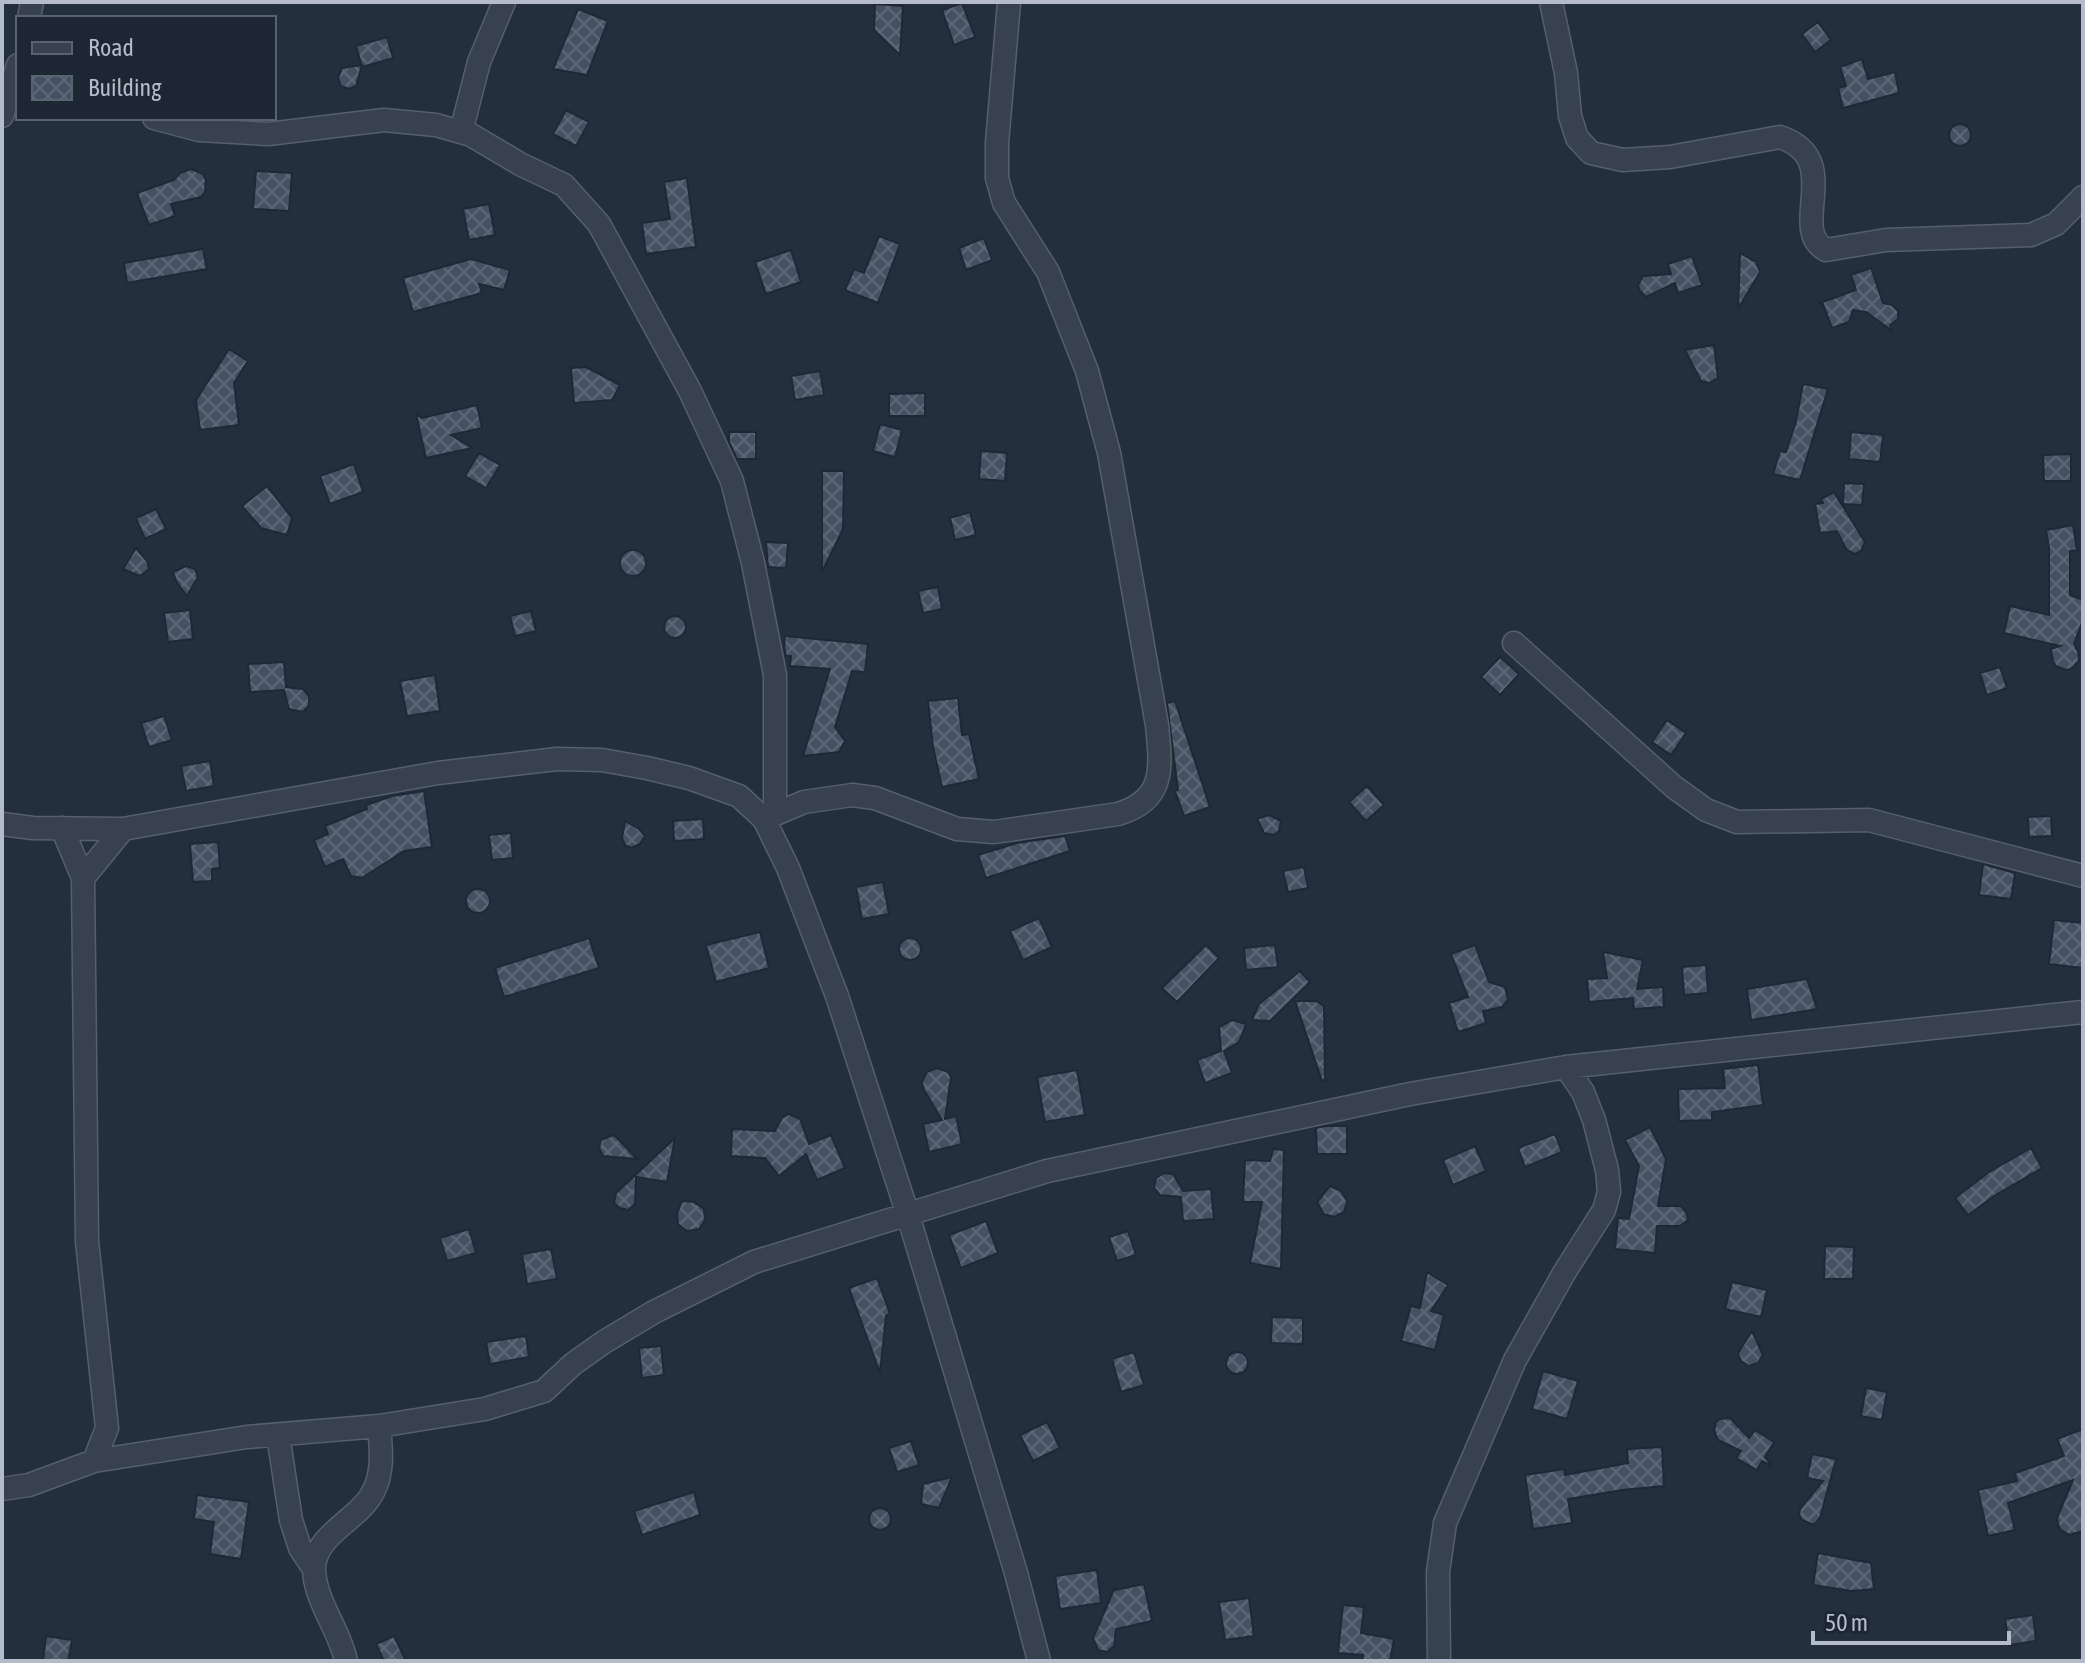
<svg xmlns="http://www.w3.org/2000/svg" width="2085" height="1663" font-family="'Asap Condensed',sans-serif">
	<defs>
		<pattern id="building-cross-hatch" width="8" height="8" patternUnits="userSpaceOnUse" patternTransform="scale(2)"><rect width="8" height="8" fill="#455162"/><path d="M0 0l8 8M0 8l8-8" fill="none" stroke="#5d6877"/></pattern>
	</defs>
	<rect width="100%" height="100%" fill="#242f3e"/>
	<path fill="url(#building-cross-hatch)" stroke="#1f2835" stroke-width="2" d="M962 3 975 37 954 45 942 10Z
		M875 4 903 6 900 55 874 30Z
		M578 9 608 21 587 75 553 69Z
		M1818 22 1831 40 1815 52 1802 34Z
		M387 37 393 58 362 67 356 46Z
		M1862 59 1868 79 1895 72 1899 93 1843 108 1838 88 1846 86 1840 67Z
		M362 65 356 86 349 89 341 86 338 78 342 68Z
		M566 110 589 122 576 146 553 134Z
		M1949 135a11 11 0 1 1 22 0a11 11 0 1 1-22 0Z
		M191 169 203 174 206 180 205 192 201 197 171 204 175 216 149 225 137 193 174 180 180 173Z
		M256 171 292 173 289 211 253 209Z
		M687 178 696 247 646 254 642 223 670 219 664 182Z
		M489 204 495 235 469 240 463 209Z
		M879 236 900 244 878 303 845 290 854 269 864 273Z
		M984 238 992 260 966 270 959 248Z
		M203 249 207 269 127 283 124 263Z
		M791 250 801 282 766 294 755 262Z
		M1740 253 1756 262 1760 272 1738 309Z
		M1692 256 1702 285 1678 293 1675 283 1646 297 1640 291 1638 285 1643 276 1671 274 1668 264Z
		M471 259 510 270 504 290 479 284 482 293 413 312 403 278Z
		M1871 268 1883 303 1892 305 1898 311V319L1890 325 1892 331 1866 312 1853 310 1849 322 1832 328 1823 304 1820 303 1856 290 1851 275Z
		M1714 345 1718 378 1709 383 1701 381 1685 350Z
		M229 349 248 361 234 383 239 425 200 430 196 400Z
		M586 367 620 385 612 400 574 403 571 368Z
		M820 371 824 395 795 400 791 376Z
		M1803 384 1828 389 1800 480 1773 474 1780 451 1786 452 1796 421Z
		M925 393V416H889V394Z
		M477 405 482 428 451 435 472 448 426 458 416 414 422 418Z
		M880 424 902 430 895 457 873 451Z
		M729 432H756V459H737L729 442Z
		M1851 432 1883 435 1880 462 1849 459Z
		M981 451 1007 453 1005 481 979 479Z
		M479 453 500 465 486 488 465 476Z
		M2071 454V481H2044L2043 455Z
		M354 464 363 492 330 504 320 476Z
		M822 471H844L843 529 822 572Z
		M1844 483 1864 484 1862 505 1843 504Z
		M267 486 292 518 287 535 261 528 242 506Z
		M1834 492 1865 542 1861 551 1855 554 1846 549 1837 531 1820 533 1815 504 1823 503 1821 499Z
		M156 509 166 529 145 539 136 518Z
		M970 512 976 535 955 540 950 518Z
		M2073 525 2077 550 2070 551V595L2083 600V620L2074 644 2078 651 2079 661 2071 669 2066 670 2056 666 2053 661 2051 649 2060 646 2004 633 2010 606 2049 615V548L2046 530Z
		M766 542 788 543 786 568 768 567Z
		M136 548 147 561 149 569 140 576 123 569Z
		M620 563a13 13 0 1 1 26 0a13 13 0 1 1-26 0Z
		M186 566 195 569 198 577 187 596 176 581 173 572Z
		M938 587 942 609 923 613 918 591Z
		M190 610 193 639 168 642 164 613Z
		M531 611 536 631 515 636 510 616Z
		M664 627a11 11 0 1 1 22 0a11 11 0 1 1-22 0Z
		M785 636 868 644 865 672 852 671 835 727 845 741 839 752 803 756 830 669 790 666 791 656H786L784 647Z
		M1500 657 1519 674 1500 695 1481 677Z
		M284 662 286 687 303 689 309 696V705L303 712 289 709 284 690 250 692 248 664Z
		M2000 667 2007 688 1987 695 1980 673Z
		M435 675 440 711 407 716 400 681Z
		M958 698 962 735 969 734 979 779 942 787 933 747 928 701Z
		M1175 701 1210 807 1184 816 1175 791 1178 790 1167 703Z
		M164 716 172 740 149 747 141 723Z
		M1667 720 1686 733 1671 755 1652 742Z
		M210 761 214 786 186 791 181 766Z
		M1367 786 1384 805 1366 821 1349 802Z
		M424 791 432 847 404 851 362 878 351 876 343 859 325 867 314 840 328 834 325 826 367 809 366 805 392 796Z
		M1269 815 1281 821 1279 831 1274 835 1264 833 1257 819Z
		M2051 816 2052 836 2029 837 2028 817Z
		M703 819 704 839 674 841 673 821Z
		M625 821 639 829 645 836 640 844 631 848 625 845 622 838Z
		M511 833 513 858 492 860 489 835Z
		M1065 836 1070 851 986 878 978 855 1017 843Z
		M218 842 220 868 212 869V881L193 882 190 844Z
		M1983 864 2015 873 2011 899 1979 895Z
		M1304 867 1308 888 1288 892 1283 871Z
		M883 882 889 914 862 919 856 887Z
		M466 901a12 12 0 1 1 24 0a12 12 0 1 1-24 0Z
		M1039 918 1052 947 1023 960 1010 931Z
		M2054 920 2083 923V968L2049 964Z
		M760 932 769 968 716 982 706 945Z
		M589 938 599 968 504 997 495 968Z
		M899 949a11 11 0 1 1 22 0a11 11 0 1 1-22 0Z
		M1206 945 1219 958 1177 1002 1162 988Z
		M1275 945 1278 967 1246 970 1244 948Z
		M1475 945 1489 982 1505 987 1508 1000 1502 1007 1483 1011 1486 1023 1458 1032 1449 1003 1468 997 1451 954Z
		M1603 952 1643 960 1637 989 1663 987 1664 1007 1634 1009 1633 998 1589 1002 1587 979 1607 978Z
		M1706 965 1708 993 1684 995 1682 967Z
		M1300 971 1310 982 1270 1021 1252 1020 1259 1004Z
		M1807 979 1817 1009 1751 1020 1747 989Z
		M1295 1001H1316L1324 1006 1325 1080 1322 1081Z
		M1232 1020 1246 1024 1239 1042 1224 1051 1232 1073 1205 1083 1197 1060 1221 1051 1219 1027Z
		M1758 1065 1763 1105 1712 1112V1120L1679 1121 1678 1089 1725 1088 1723 1069Z
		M937 1068 948 1072 951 1077 945 1119 956 1116 962 1144 929 1152 923 1124 942 1120 923 1088 922 1082 927 1072Z
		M1077 1070 1085 1115 1045 1122 1037 1077Z
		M789 1114 800 1119 809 1144 831 1135 845 1168 817 1180 806 1154 779 1176 765 1158 731 1156 732 1129 775 1131 782 1118Z
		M1325 1126H1347V1154H1317L1316 1128Z
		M1650 1127 1666 1159 1658 1206H1681L1687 1214 1688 1220 1680 1226H1657L1655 1253 1615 1249 1618 1218 1629 1219 1639 1166 1625 1140Z
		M1555 1134 1562 1152 1525 1167 1518 1148Z
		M613 1135 617 1138 637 1159 603 1156 599 1148 601 1140Z
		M675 1138 667 1182 636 1177 635 1204 628 1210 620 1208 614 1203 616 1193Z
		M1475 1146 1486 1171 1453 1185 1443 1160Z
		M2031 1148 2042 1168 1994 1196 1968 1215 1955 1198 1989 1172Z
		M1273 1149 1284 1150 1281 1269 1250 1263 1262 1202H1243L1245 1160 1270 1161Z
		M1164 1173 1173 1174 1183 1191 1211 1189 1214 1219 1183 1221 1181 1197 1160 1195 1154 1188 1156 1178Z
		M1330 1186 1341 1191 1347 1201 1344 1212 1334 1217 1324 1214 1317 1202Z
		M682 1201 694 1202 704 1209 705 1220 699 1229 687 1231 678 1224 677 1213Z
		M986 1221 998 1253 961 1268 949 1235Z
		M469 1229 476 1253 447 1261 440 1238Z
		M1128 1231 1136 1255 1117 1261 1109 1237Z
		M1825 1246 1854 1247 1853 1279H1824Z
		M551 1249 557 1279 527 1284 522 1254Z
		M1427 1272 1448 1285 1431 1311 1444 1315 1435 1350 1401 1341 1411 1306 1420 1308Z
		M877 1278 890 1314 886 1316 880 1373 849 1288Z
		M1732 1282 1767 1290 1761 1317 1725 1309Z
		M1272 1317 1303 1318V1344L1271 1343Z
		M1752 1331 1763 1355 1758 1363 1749 1366 1741 1361 1738 1353Z
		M526 1336 529 1357 490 1364 486 1342Z
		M661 1346 664 1375 642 1378 639 1348Z
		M1134 1352 1144 1385 1121 1392 1112 1359Z
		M1226 1363a11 11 0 1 1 22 0a11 11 0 1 1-22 0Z
		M1543 1371 1578 1381 1567 1419 1532 1409Z
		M1866 1388 1887 1392 1882 1420 1861 1416Z
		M1730 1418 1749 1438 1755 1430 1774 1442 1765 1457 1772 1466 1762 1461 1757 1470 1736 1458 1741 1451 1718 1440 1714 1431 1716 1422 1720 1419Z
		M1047 1422 1060 1448 1033 1461 1020 1435Z
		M2083 1429V1531L2069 1535 2060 1529 2058 1524 2057 1518 2073 1480 2008 1503 2015 1530 1988 1536 1978 1490 2017 1481 2015 1473 2064 1456 2057 1439Z
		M911 1441 919 1465 897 1472 889 1448Z
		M1662 1447 1664 1486 1622 1490 1568 1499 1572 1523 1533 1529 1525 1475 1564 1469 1565 1475 1628 1463 1627 1449Z
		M1812 1454 1836 1459 1820 1518 1814 1525 1802 1520 1799 1515 1800 1509 1823 1481 1807 1478Z
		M952 1477 939 1508 921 1504 923 1484Z
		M694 1492 700 1515 642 1535 634 1511Z
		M197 1495 249 1502 241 1559 210 1554 214 1522 194 1519Z
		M869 1519a11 11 0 1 1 22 0a11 11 0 1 1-22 0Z
		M1818 1553 1871 1563 1874 1589 1852 1591 1813 1585Z
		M1097 1570 1101 1603 1060 1609 1055 1576Z
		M1144 1584 1152 1621 1116 1629 1114 1646 1107 1652 1098 1650 1093 1638 1115 1587V1590Z
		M1249 1598 1254 1636 1225 1640 1219 1602Z
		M1343 1605 1364 1607 1361 1633 1394 1639 1390 1661H1362L1363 1655 1338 1653Z
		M2033 1615 2036 1641 2009 1645 2005 1619Z
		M46 1636 72 1640 68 1661H43Z
		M394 1636 406 1661H384L376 1644Z"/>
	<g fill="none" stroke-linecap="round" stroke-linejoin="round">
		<defs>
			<path id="minor" d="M1551 2 1566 73 1570 116 1577 138 1591 153 1623 160 1670 157 1780 137C1846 159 1787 229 1826 250L1886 240 2031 235 2056 224 2083 197
				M29 18 32 2
				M2 116 18 65
				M154 118 199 130 268 134 384 120 436 125 471 135 520 164 564 185 599 224 690 391 732 481 753 563 775 675V812
				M461 132 479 62 504 2
				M1514 643 1674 787 1706 810 1737 822 1869 820 2083 876
				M764 819 804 802 852 795 875 798 957 829 994 832 1118 814C1166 800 1161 767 1157 725L1109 453 1087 371 1048 272 1004 203 997 178V143L1009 2
				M2 824 33 828 123 829 438 773 557 759 602 760 647 768 689 778 739 796 764 819 788 868 837 996 908 1215 1016 1573 1039 1661
				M62 828 83 878 87 1241 107 1428 94 1461
				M83 878 123 829
				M278 1435 291 1520 300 1548 314 1569
				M2 1489 29 1485 94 1461 247 1437 379 1426 485 1409 544 1391 573 1364 604 1342 654 1312 754 1262 1047 1171 1410 1094 1566 1067 2083 1012
				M346 1661C340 1630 314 1600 314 1568 315 1534 359 1520 373 1492 384 1472 381 1448 379 1426
				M1439 1661 1438 1572 1445 1523 1515 1360 1564 1273 1604 1210 1609 1192 1607 1170 1594 1120 1583 1092 1566 1067"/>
		</defs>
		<use href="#minor" stroke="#565f6c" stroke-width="25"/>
		<use href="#minor" stroke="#38414e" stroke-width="22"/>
	</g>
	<rect width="2085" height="1663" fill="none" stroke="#b4bcc9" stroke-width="8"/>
	<rect x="16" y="16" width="260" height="104" fill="#1d2633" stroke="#59626f" stroke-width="2"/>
	<rect x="32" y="42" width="40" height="12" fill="#38414e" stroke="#59626f" stroke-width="2"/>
	<text x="88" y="56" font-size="24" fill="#b4bcc9">Road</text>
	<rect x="32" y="76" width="40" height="24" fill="url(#building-cross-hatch)" stroke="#59626f" stroke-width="2"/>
	<text x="88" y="96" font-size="24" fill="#b4bcc9">Building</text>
	<path d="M1813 1631v12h196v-12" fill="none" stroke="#b4bcc9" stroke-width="4"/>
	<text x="1825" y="1631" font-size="24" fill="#b4bcc9" stroke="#1d2633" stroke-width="6" paint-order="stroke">50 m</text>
</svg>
